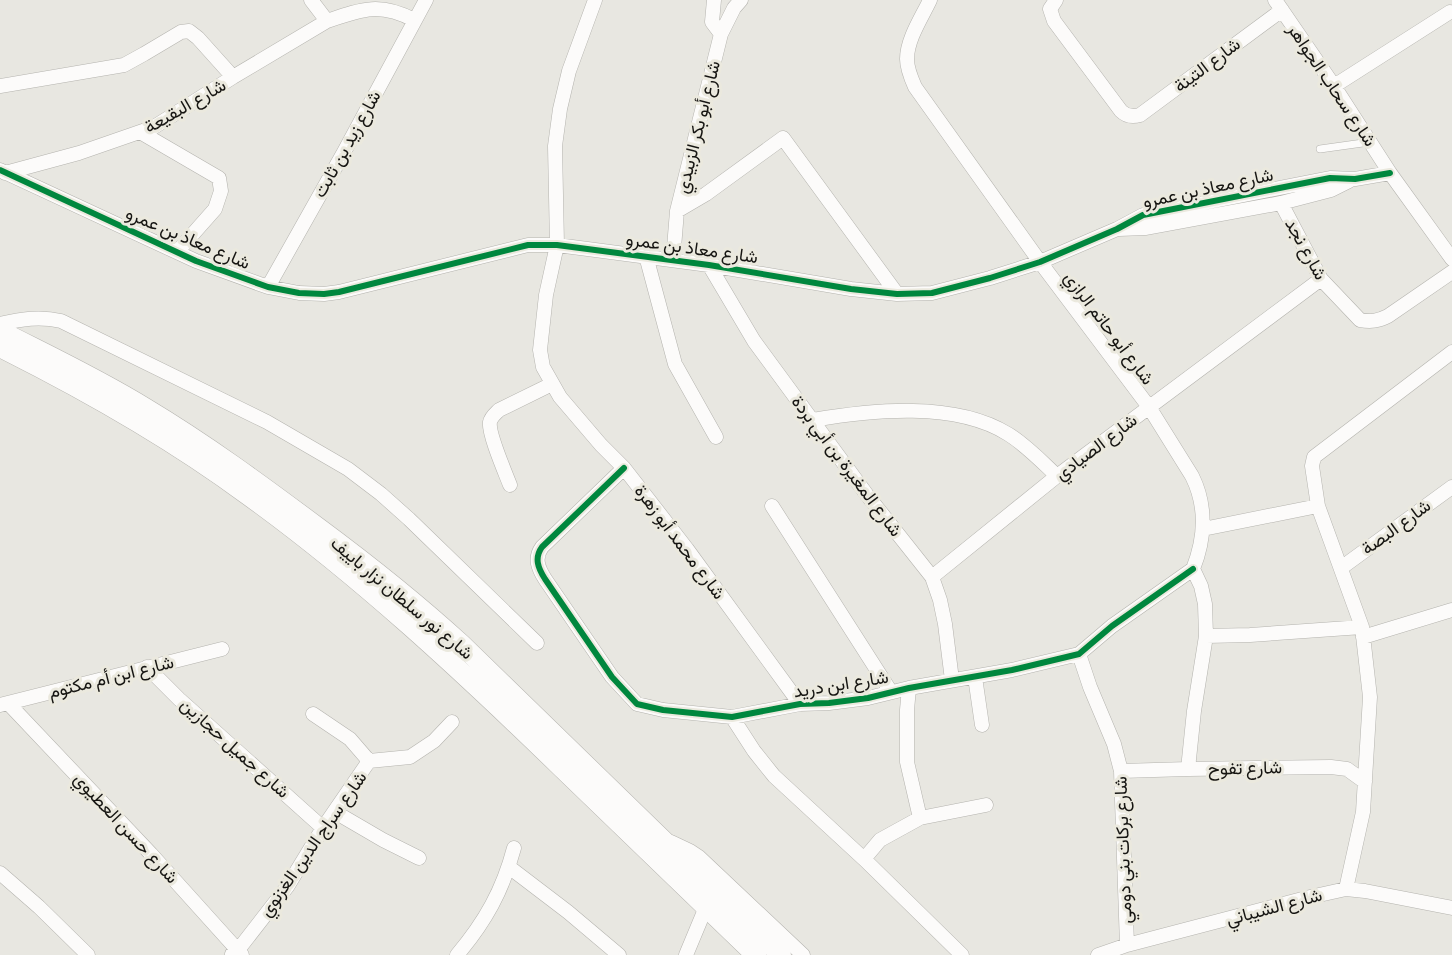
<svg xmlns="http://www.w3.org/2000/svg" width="1452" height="955" font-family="Manrope,Vazirmatn,sans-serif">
	<rect width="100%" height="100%" fill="#e8e7e1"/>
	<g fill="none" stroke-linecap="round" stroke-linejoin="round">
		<defs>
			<path id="lane" d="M1320 149 1370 142"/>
			<path id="street" d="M595 0 569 71 560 109 555 146 557 245 546 295 540 350 543 367 560 397 601 445 624 468 687 549 800 704
				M714 0 712 22 721 34
				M930 0C922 17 907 39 907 59 907 68 911 78 915 87L1040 262 1149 407 1192 476C1207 506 1205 539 1193 569L1201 586 1205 604 1206 636 1194 711 1188 769
				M1056 0 1050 9 1054 21 1121 111C1126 116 1133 117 1140 115L1282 10
				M1275 0 1334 86 1390 173 1452 259
				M327 21C362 9 380 2 414 20
				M0 86 124 65 144 54 181 32 189 31 198 38 233 77
				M1334 86 1450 12
				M140 132 219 178 221 191 215 209 177 252
				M0 170 196 261 268 287 299 293 324 294 339 292 528 245H557L709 265 851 289 897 294 932 293 990 278 1040 262 1117 229 1143 215 1330 178 1355 179 1390 173
				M5 173 79 153 154 127 233 77 327 21 311 0
				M1281 203 1321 279 1360 320C1371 322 1378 321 1388 316L1452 272
				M677 211 706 194 783 138 897 294
				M1119 229 1145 228 1281 203 1331 190 1349 181
				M646 256 675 364 716 437
				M673 260 677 211 721 34 734 8 741 0
				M709 265 754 341 867 495 932 577 940 600 945 624 952 680
				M268 287 344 152 426 0
				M0 324C21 319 40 316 61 321L267 422 348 469 381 494 409 519 537 643
				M813 420C872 410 955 401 1008 434 1026 445 1041 461 1057 476
				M624 468 542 547C534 558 538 568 545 579L612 677 637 704 663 710 732 717 800 704 829 703 868 698 909 688 1012 670 1079 654 1112 626 1193 569
				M510 485C505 472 488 433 490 422 491 417 495 414 499 410L552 384
				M772 506 891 692
				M1203 529 1318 506
				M1341 568 1452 487
				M932 577 1057 476 1321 279
				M1206 636 1250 635 1362 627
				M1363 637 1452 610
				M1079 654 1090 687 1114 744 1121 771 1127 945
				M147 667 179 699 323 828
				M975 677 982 725
				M909 688 907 710V762L920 818
				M8 703 151 854 242 955
				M0 705 222 649
				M732 717 754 751 774 776 864 859 962 955
				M369 761 410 757 434 741 452 722
				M1121 771 1188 769 1331 767 1347 769 1365 782
				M335 812 383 840 419 858
				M671 842 690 851 699 857 803 955
				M864 859 880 840 920 818 986 805
				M509 867 568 912 619 955
				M0 873 39 907 88 955
				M1346 889 1363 812 1370 697 1362 627 1318 506 1312 466 1314 457 1452 352
				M232 954 238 950 287 887 323 828 369 761 350 739 313 714
				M457 955C485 922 503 890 514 848
				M686 955 706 907
				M1098 955 1127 945 1310 897 1346 889 1365 891 1452 908"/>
			<path id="secondary" d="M0 331C49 356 98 379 145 408 205 444 261 485 317 527 367 564 416 603 462 645L781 955
				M0 347C86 390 171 438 248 495 359 575 460 669 558 764 624 828 690 892 756 955"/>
		</defs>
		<use href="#lane" stroke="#b4b3ae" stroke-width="8"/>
		<use href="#street" stroke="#b4b3ae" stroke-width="15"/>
		<use href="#secondary" stroke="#b4b3ae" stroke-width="21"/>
		<use href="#lane" stroke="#fcfbfa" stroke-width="7"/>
		<use href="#street" stroke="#fcfbfa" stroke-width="14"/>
		<use href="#secondary" stroke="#fcfbfa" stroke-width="20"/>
		<defs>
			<path id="cycleway" d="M0 170 196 261 268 287 299 293 324 294 339 292 528 245H557L709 265 851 289 897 294 932 293 990 278 1040 262 1117 229 1143 215 1330 178 1355 179 1390 173
				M624 468 542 547C534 558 538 568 545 579L612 677 637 704 663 710 732 717 800 704 829 703 868 698 909 688 1012 670 1079 654 1112 626 1193 569"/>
		</defs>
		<use href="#cycleway" stroke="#ebe9de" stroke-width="10"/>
		<use href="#cycleway" stroke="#00873e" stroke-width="6"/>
	</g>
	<g text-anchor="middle" stroke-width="6" stroke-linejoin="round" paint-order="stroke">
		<g font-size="18" fill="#161512" stroke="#ebe9de">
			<text transform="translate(1207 65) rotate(-37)" y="6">شارع التينة</text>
			<text transform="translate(1332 85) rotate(56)" y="6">شارع سحاب الجواهر</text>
			<text transform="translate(185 106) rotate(-30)" y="6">شارع البقيعة</text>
			<text transform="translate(698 127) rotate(-76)" y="6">شارع أبو بكر الزبيدي</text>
			<text transform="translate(347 144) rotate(-61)" y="6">شارع زيد بن ثابت</text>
			<text transform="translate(1208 188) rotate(-12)" y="6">شارع معاذ بن عمرو</text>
			<text transform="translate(188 238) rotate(23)" y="6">شارع معاذ بن عمرو</text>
			<text transform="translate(692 248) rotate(8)" y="6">شارع معاذ بن عمرو</text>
			<text transform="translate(1306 249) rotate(61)" y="6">شارع نجد</text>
			<text transform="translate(1109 328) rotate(53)" y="6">شارع أبو حاتم الرازي</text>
			<text transform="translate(1096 447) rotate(-37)" y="6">شارع الصيادي</text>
			<text transform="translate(847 466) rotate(53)" y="6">شارع المغيرة بن أبي بردة</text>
			<text transform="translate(1396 527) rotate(-36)" y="6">شارع البصة</text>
			<text transform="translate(680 542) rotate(53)" y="6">شارع محمد أبو زهرة</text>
			<text transform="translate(402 598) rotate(40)" y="6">شارع نور سلطان نزار باييف</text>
			<text transform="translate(111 677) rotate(-14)" y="6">شارع ابن أم مكتوم</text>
			<text transform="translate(841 684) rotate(-9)" y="6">شارع ابن دريد</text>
			<text transform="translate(235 748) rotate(42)" y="6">شارع جميل حجازين</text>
			<text transform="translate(1245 768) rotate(-1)" y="6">شارع تفوح</text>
			<text transform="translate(126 828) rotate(47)" y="6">شارع حسن العطيوي</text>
			<text transform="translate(313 844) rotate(-55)" y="6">شارع سراج الدين الغزنوي</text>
			<text transform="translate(1123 850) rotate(-92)" y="6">شارع بركات بني دومي</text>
			<text transform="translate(1274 907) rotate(-15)" y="6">شارع الشيباني</text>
		</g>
	</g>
</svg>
